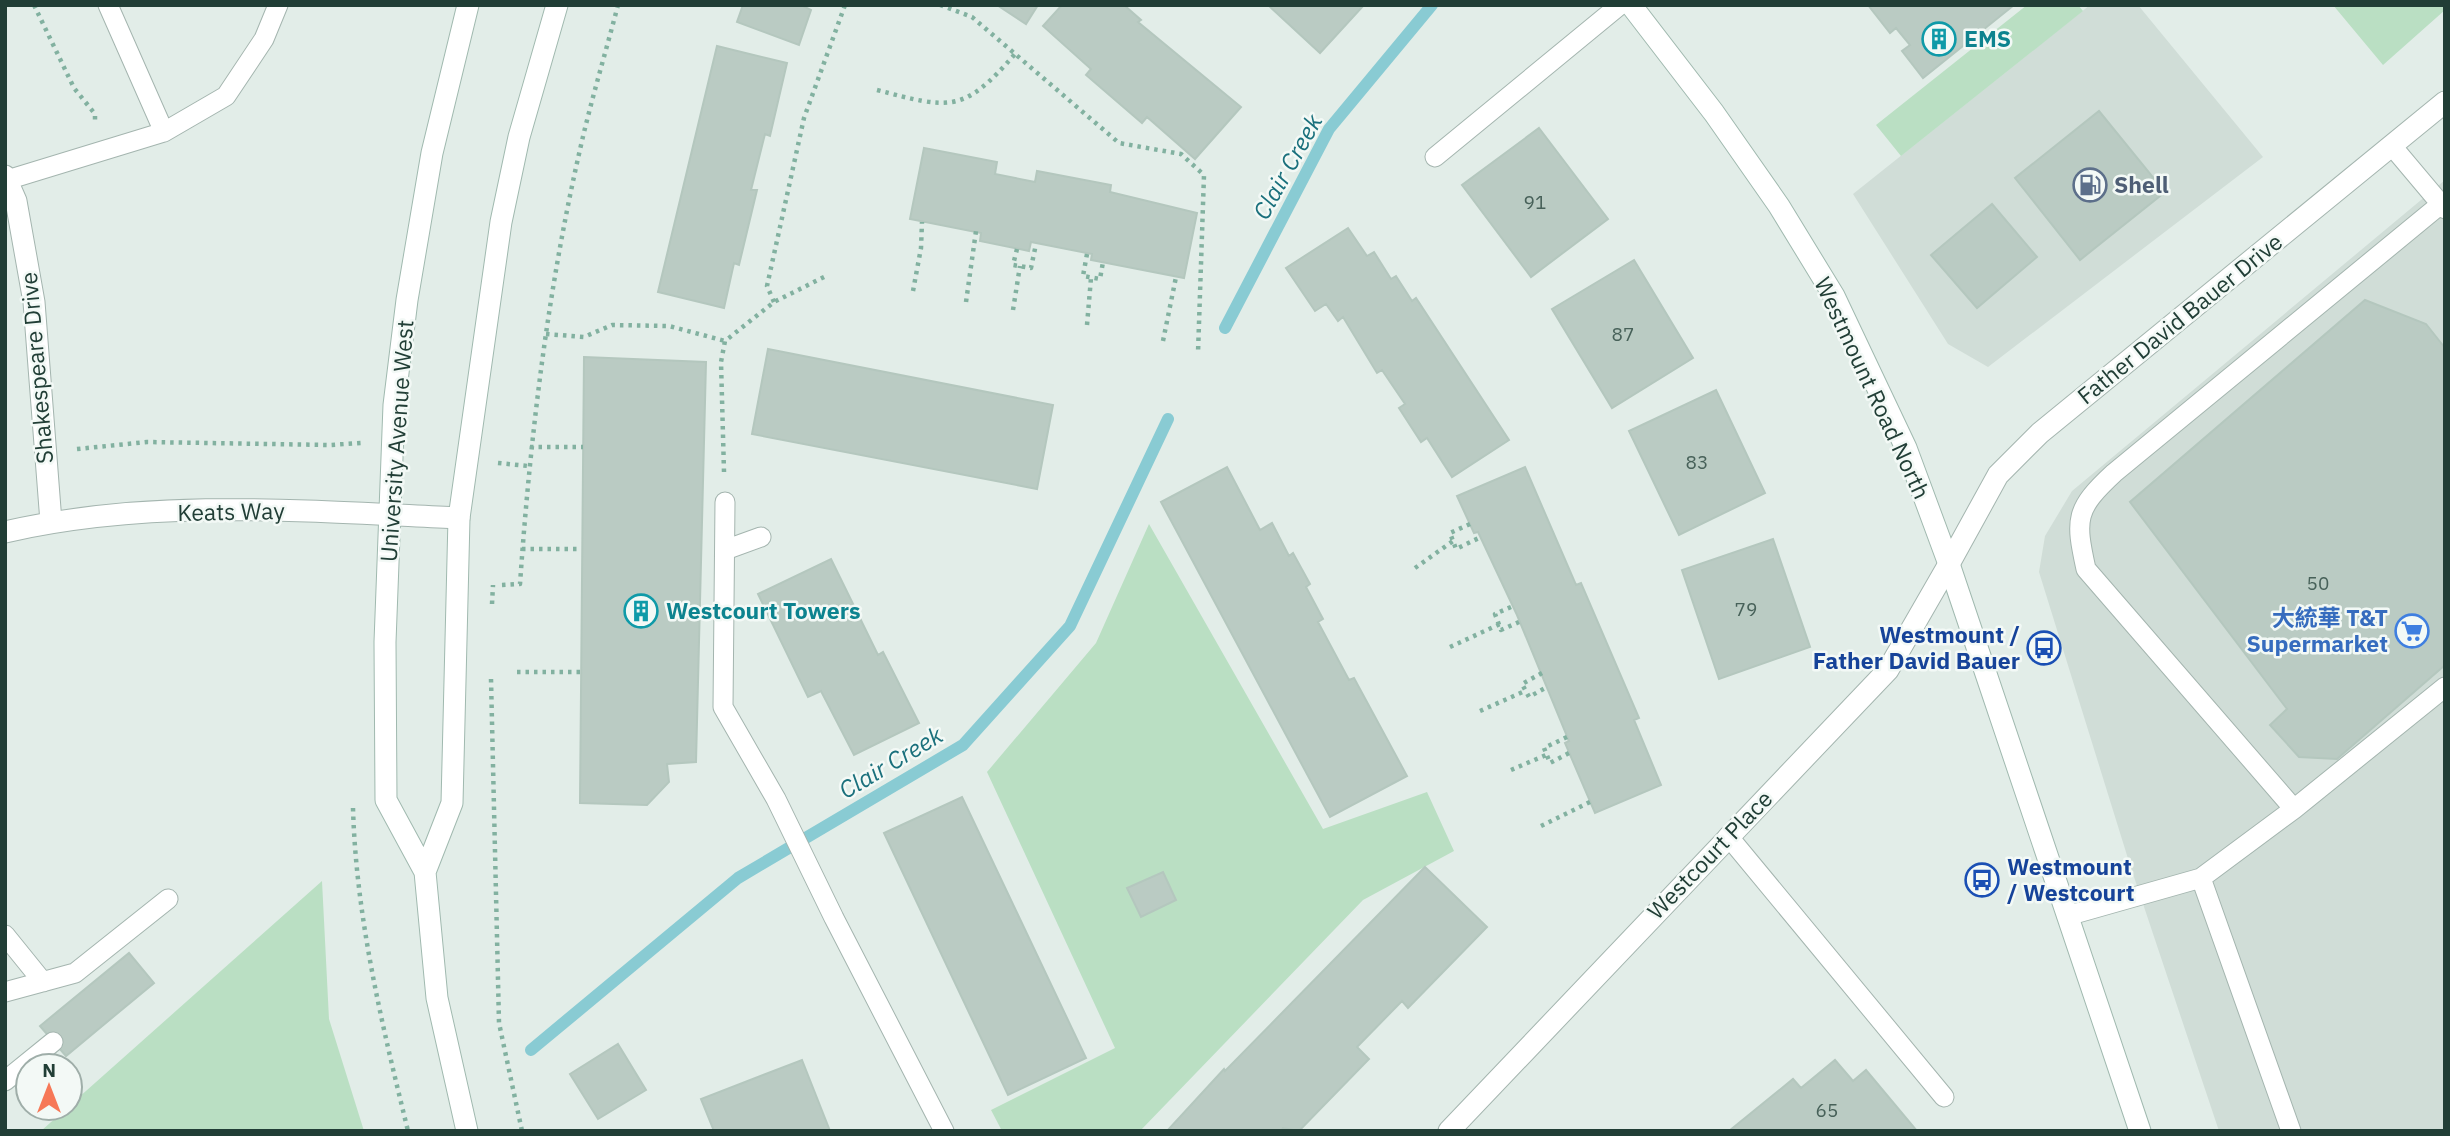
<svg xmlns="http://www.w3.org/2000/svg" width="2450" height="1136" font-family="'IBM Plex Sans','Noto Sans SC',sans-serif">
	<rect width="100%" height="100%" fill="#e2ede8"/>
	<path fill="#d0ddd7" d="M2090 5H2138L2263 157 1988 367 1948 344 1853 194Z
		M2445 180V1131H2219L2130 865 2039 572 2045 536 2072 491Z"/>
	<path fill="#badfc3" d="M2027 5H2078L2083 11 1901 156 1876 125Z
		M2333 5H2445V10L2383 65Z
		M1149 524 1323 829 1427 792 1454 851 1363 900 1140 1131H1002L991 1110 1115 1048 987 772 1096 643Z
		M322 881 329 1019 364 1131H41Z"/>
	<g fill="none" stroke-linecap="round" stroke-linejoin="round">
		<path stroke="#89cbd3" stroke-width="12" d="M1225 328 1329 129 1432 5
			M531 1050 738 878 963 745 1070 626 1168 419"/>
	</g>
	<path fill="#bacbc3" stroke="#b4c7be" stroke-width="2" d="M743 5H801L811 10 799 45 737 22Z
		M997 5H1038L1026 24Z
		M1062 5H1124L1141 20 1138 22 1241 107 1195 159 1147 117 1142 123 1086 75 1091 69 1043 26Z
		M1268 5H1364L1320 53Z
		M1868 5H2014L1923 78 1902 51 1910 45 1896 28 1890 33Z
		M717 46 787 63 770 136 765 134 751 190H757L739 265 734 263 724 308 658 292Z
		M2099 111 2165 192 2080 260 2015 178Z
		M1539 128 1608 219 1531 277 1462 185Z
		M924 148 997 162 995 174 1035 182 1037 171 1111 185 1110 192 1197 213 1184 278 1091 260 1092 254 1031 242 1029 251 980 241 981 233 910 219Z
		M1992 204 2037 257 1977 308 1931 255Z
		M1348 228 1367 256 1374 252 1391 279 1396 276 1412 301 1416 298 1509 440 1452 477 1427 438 1421 442 1399 408 1405 404 1382 370 1377 373 1343 317 1338 321 1326 304 1315 311 1286 268Z
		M1634 260 1693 358 1612 408 1552 309Z
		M2365 300 2426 324 2445 348V665L2337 759 2299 757 2270 725 2287 709 2130 502Z
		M768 349 1053 405 1037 489 752 434Z
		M584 357 706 362 696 762 667 764 669 782 647 805 580 803Z
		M1716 390 1765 493 1679 535 1629 431Z
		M1227 467 1260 530 1272 523 1289 556 1293 553 1310 584 1306 587 1323 619 1318 622 1349 680 1354 678 1407 776 1330 817 1161 502Z
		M1525 467 1576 585 1581 583 1639 718 1634 720 1661 785 1595 813 1565 743 1569 741 1517 615 1478 532 1474 533 1457 496Z
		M1773 539 1810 647 1719 679 1682 570Z
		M831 559 878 655 883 652 919 723 854 755 821 691 808 697 758 594Z
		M962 797 1086 1058 1008 1095 884 833Z
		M1425 867 1487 927 1408 1008 1402 1001 1357 1047 1369 1059 1299 1131 1283 1128 1281 1131H1167L1224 1069 1225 1071Z
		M1163 872 1176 900 1141 917 1127 888Z
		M129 953 154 983 66 1056 40 1026Z
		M618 1044 646 1090 598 1119 570 1074Z
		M802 1060 830 1131H714L701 1099Z
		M1835 1060 1853 1081 1866 1070 1917 1131H1729L1793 1079 1801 1088Z"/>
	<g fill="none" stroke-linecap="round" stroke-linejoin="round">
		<defs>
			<path id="service" d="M108 5 164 132
				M2392 146 2445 209
				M1435 157 1620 5
				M7 180 164 132 226 96 264 39 278 5
				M725 502 723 707 776 799 834 918 944 1131
				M725 550 761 537
				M2294 809 2086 569C2075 519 2075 509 2114 473L2441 204
				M1728 836 1944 1097
				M2201 878 2291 1131
				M2067 916 2201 878 2294 809 2445 687
				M5 935 43 982
				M5 992 75 973 168 899
				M5 1081 53 1042"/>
			<path id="minor" d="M5 176 16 201 34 302 51 522
				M1449 1131 1888 670 1949 564"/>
			<path id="tertiary" d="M5 532C153 498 308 511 459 518
				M1949 564 1998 475 2040 433 2445 102"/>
			<path id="secondary" d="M1631 5 1714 113 1779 206 1834 296 1906 448 1949 564 2140 1131
				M425 872 452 803 459 518 501 222 519 137 557 5
				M467 1131 437 998 425 872 386 800 385 642 394 405 407 300 432 153 468 5"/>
		</defs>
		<use href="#service" stroke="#a4b5af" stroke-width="21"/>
		<use href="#minor" stroke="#a4b5af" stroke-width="23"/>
		<use href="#tertiary" stroke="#a4b5af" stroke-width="23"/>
		<use href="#secondary" stroke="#a0b9af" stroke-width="23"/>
		<path stroke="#82b1a0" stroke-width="4.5" stroke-dasharray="3.5 5" stroke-linecap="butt" d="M34 5 74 88 95 114V122
			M940 5 972 17 1119 143 1181 154 1204 175 1198 353
			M877 90C950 109 963 114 1015 54
			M1017 249 1013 265 1031 268 1036 244
			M1087 254 1083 276 1100 279 1103 262
			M913 291 921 248 922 222
			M774 302 767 286 804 118 845 5
			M966 302 976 231
			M1013 310 1020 266
			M1087 325 1091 278
			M546 334 584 337 612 325 669 326 725 341
			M1163 341 1176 277
			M530 447H583
			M77 449 147 442 330 445 361 443
			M498 463 528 466
			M724 472 721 362 725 341 774 302 828 275
			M1470 524 1450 533 1456 549 1481 537
			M522 549H579
			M1415 568 1453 541
			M502 585 520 584C530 440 547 295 579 154 590 104 605 55 618 5
			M492 604 493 585
			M1511 607 1495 614 1501 630 1519 622
			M1450 647 1500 624
			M517 672H581
			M1542 673 1522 684 1529 697 1545 688
			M491 679 499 1023 522 1131
			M1480 711 1525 691
			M1567 737 1544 748 1550 763 1569 753
			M1511 770 1546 755
			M353 808C356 917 382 1025 408 1131
			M1541 826 1590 802"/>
		<use href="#service" stroke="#fff" stroke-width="19"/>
		<use href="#minor" stroke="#fff" stroke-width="21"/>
		<use href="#tertiary" stroke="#fff" stroke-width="21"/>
		<use href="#secondary" stroke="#fff" stroke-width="21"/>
	</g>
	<defs>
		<symbol id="building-ring" viewBox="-11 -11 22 22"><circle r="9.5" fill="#f3f9f6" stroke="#0f9aa8" stroke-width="1.5"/><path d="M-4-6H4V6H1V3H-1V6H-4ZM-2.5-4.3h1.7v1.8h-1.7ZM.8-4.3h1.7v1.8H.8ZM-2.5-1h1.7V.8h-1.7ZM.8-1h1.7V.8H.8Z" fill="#0f9aa8"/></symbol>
		<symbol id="fuel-ring" viewBox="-11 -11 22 22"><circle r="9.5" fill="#f3f9f6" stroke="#5c6f8a" stroke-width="1.5"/><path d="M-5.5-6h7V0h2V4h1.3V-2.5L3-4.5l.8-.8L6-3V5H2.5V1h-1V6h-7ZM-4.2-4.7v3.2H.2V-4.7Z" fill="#5c6f8a"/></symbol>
		<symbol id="supermarket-ring" viewBox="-11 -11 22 22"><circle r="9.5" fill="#f3f9f6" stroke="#3f7fe0" stroke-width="1.5"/><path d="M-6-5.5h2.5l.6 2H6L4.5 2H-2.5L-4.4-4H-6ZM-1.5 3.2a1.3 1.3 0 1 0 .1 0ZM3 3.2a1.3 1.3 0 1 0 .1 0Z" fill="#3f7fe0"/></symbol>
		<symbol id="bus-ring" viewBox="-11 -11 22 22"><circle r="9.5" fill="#f3f9f6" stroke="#1a4fb4" stroke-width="1.5"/><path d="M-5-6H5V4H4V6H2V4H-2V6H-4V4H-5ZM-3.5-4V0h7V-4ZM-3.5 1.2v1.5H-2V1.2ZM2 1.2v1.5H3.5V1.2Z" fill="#1a4fb4"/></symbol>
	</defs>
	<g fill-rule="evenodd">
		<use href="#building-ring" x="1920" y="20" width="38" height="38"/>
		<use href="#fuel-ring" x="2071" y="166" width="38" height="38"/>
		<use href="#building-ring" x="622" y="592" width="38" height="38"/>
		<use href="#supermarket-ring" x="2393" y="612" width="38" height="38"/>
		<use href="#bus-ring" x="2025" y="629" width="38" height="38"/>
		<use href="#bus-ring" x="1963" y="861" width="38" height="38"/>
	</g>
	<g text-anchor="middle" stroke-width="5" stroke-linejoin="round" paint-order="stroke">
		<g font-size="19" fill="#476159">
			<text x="1535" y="209">91</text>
			<text x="1623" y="341">87</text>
			<text x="1697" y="469">83</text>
			<text x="2318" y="590">50</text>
			<text x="1746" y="616">79</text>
			<text x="1827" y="1117">65</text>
		</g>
		<g font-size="23" font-weight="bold" fill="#0d838f" stroke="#f3f9f6" text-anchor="start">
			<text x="1964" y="47">EMS</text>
			<text x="666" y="619">Westcourt Towers</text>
		</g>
		<g font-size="23" font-weight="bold" fill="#4e5e75" stroke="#f3f9f6" text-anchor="start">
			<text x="2114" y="193">Shell</text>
		</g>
		<g font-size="23" fill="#213e36" stroke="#f3f9f6">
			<text transform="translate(2180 319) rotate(-39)" y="8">Father David Bauer Drive</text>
			<text transform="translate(37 368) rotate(-95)" y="8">Shakespeare Drive</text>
			<text transform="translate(1872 388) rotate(65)" y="8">Westmount Road North</text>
			<text transform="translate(397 441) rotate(-86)" y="8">University Avenue West</text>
			<text transform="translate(231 512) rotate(-1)" y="8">Keats Way</text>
			<text transform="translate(1710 855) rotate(-46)" y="8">Westcourt Place</text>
		</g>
		<g font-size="23" font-weight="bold" fill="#366cbe" stroke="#f3f9f6" text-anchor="end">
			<text x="2388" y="626">大統華 T&amp;T<tspan x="2388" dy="26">Supermarket</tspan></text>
		</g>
		<g font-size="23" font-weight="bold" fill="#164399" stroke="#f3f9f6" text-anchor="end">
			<text x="2020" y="643">Westmount /<tspan x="2020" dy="26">Father David Bauer</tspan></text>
			<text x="2007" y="875" text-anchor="start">Westmount<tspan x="2007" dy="26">/ Westcourt</tspan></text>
		</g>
		<g font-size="24" font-style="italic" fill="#1a707c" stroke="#f3f9f6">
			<text transform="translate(1288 167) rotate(-61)" y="8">Clair Creek</text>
			<text transform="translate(891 763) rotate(-31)" y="8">Clair Creek</text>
		</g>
	</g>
	<rect width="2450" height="1136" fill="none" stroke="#213e36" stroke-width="14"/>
	<g transform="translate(49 1087)"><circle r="33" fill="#f3f9f6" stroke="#9faea9" stroke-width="2"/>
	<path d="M0-5L12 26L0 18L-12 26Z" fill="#f67857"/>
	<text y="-10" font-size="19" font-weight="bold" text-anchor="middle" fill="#213e36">N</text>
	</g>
</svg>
